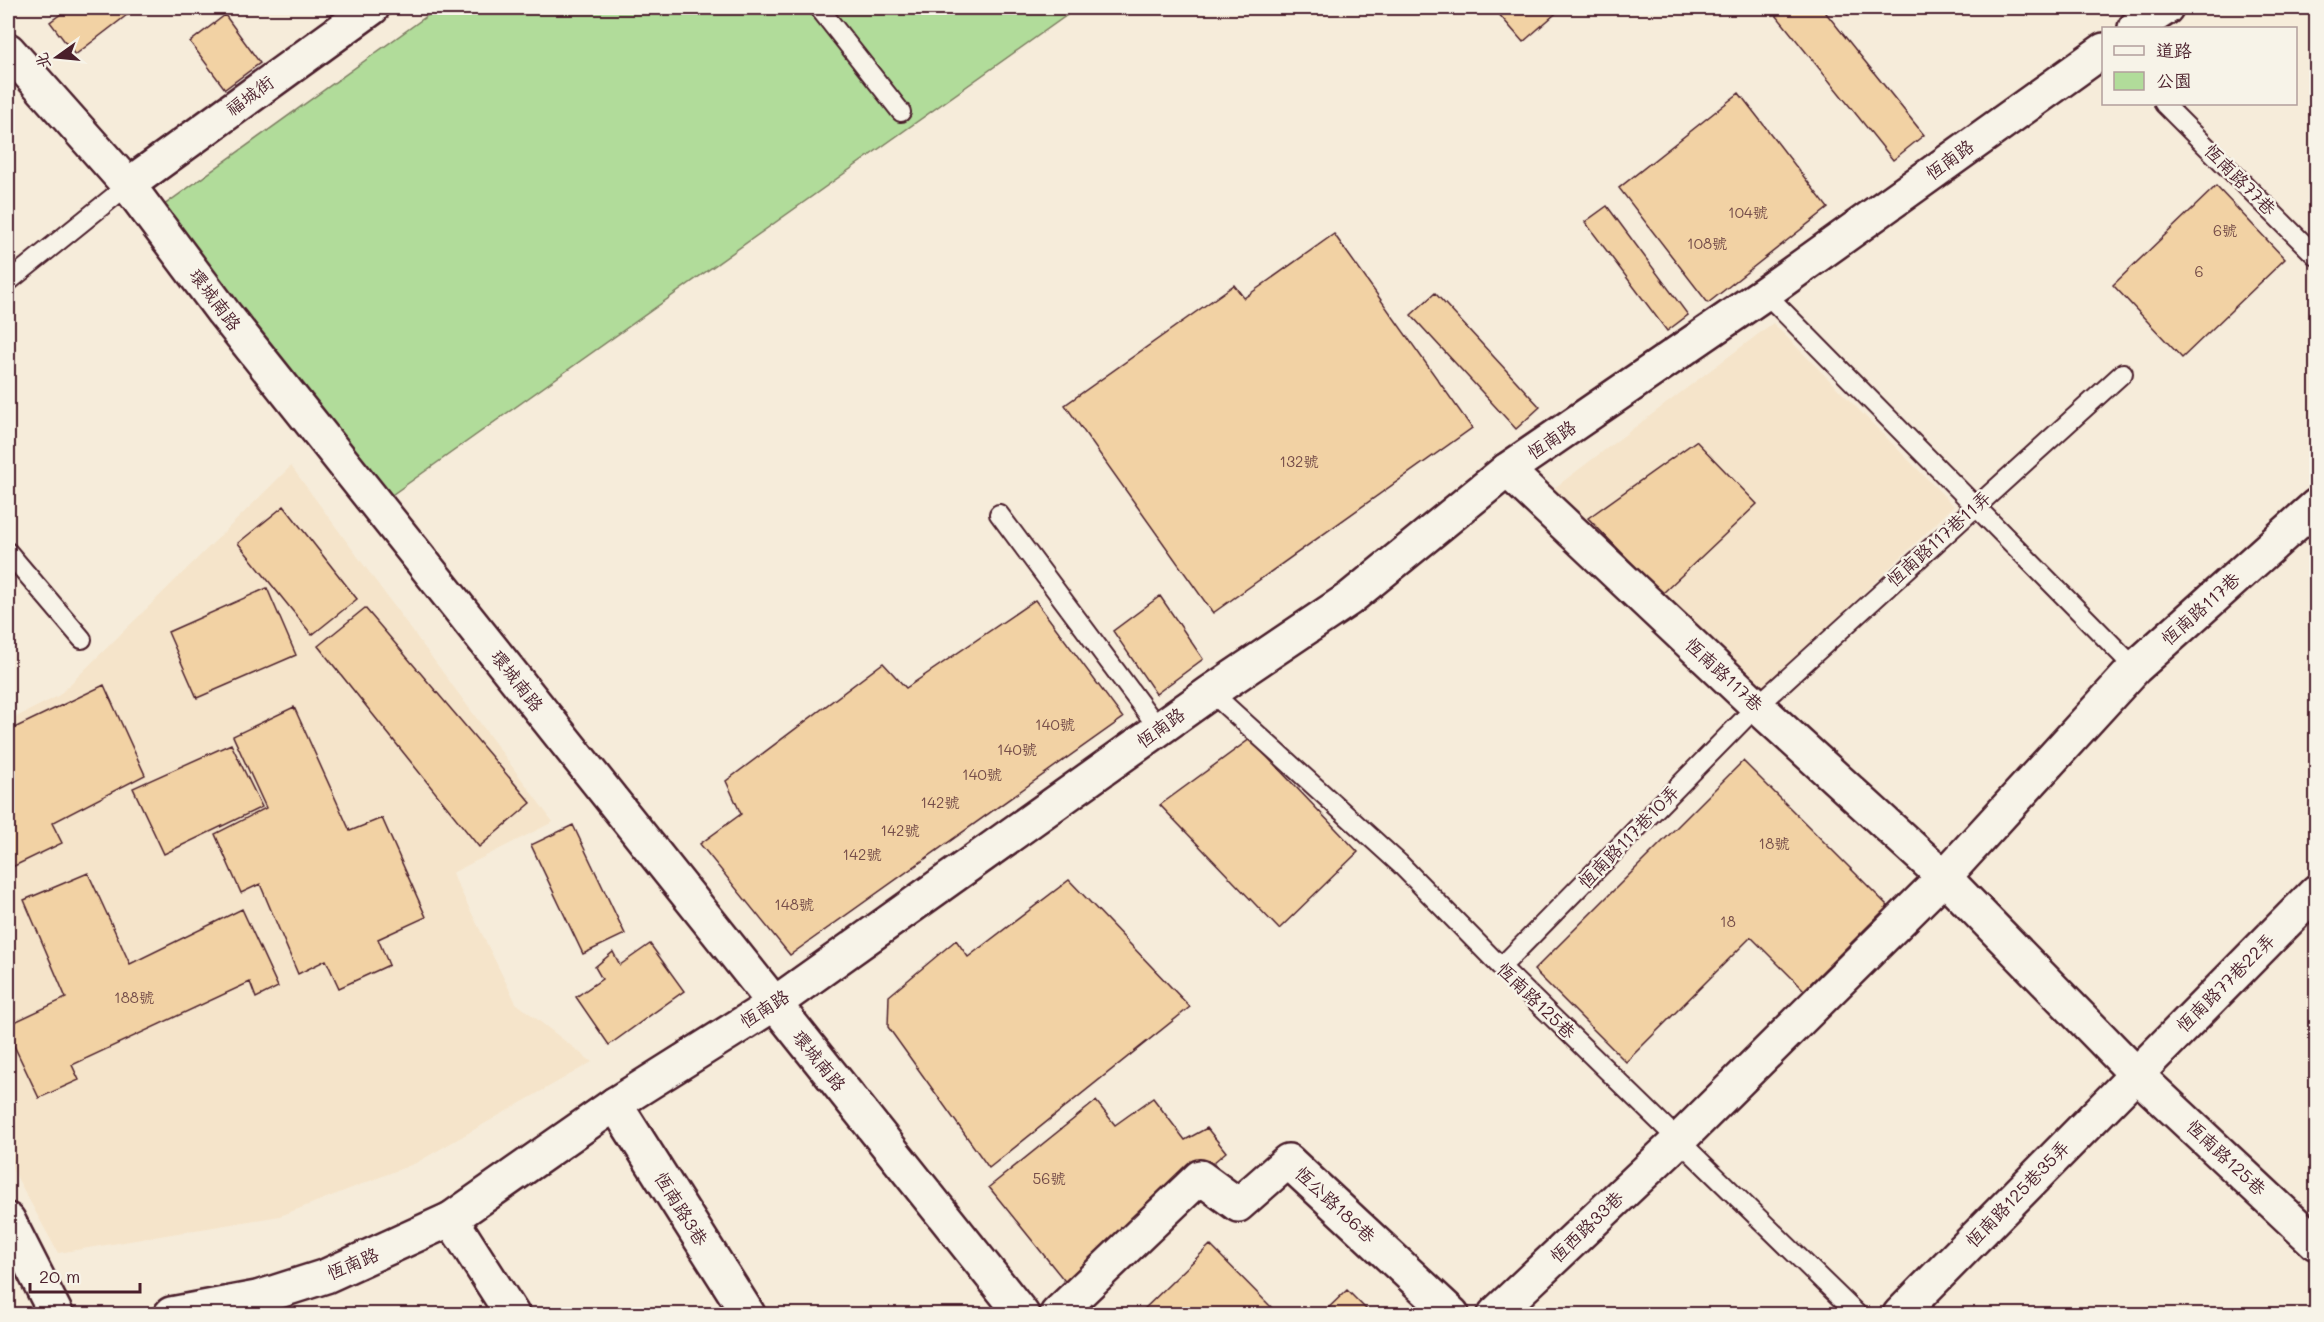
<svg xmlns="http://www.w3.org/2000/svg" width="2324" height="1322" font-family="Mali,'LXGW WenKai TC',sans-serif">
	<rect width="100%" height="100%" fill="#f6ecda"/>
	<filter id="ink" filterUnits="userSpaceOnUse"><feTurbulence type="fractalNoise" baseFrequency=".0167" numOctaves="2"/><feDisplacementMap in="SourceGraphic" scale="12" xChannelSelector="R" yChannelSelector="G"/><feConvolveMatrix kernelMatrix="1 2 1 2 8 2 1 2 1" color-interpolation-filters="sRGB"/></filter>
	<g filter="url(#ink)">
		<path fill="#f5e4ca" d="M1773 323 1954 506 1748 704 1553 489Z
			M291 466 553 822 452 873 516 1003 592 1062 416 1163 280 1216 58 1253 8 1161V721L58 696Z"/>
		<path fill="#b1dc9a" stroke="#7e7e62" stroke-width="1.5" d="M438 8H1077L379 504 156 211Z"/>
		<path fill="#f2d2a4" stroke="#4a1f2b" stroke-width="1.5" d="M69 8H136L75 55 50 22Z
			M1504 8H1562L1523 42 1498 13Z
			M1786 8H1822L1924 135 1893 160 1776 15Z
			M225 15 260 63 225 89 190 42Z
			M1739 93 1828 208 1708 303 1619 188Z
			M2216 186 2285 259 2182 358 2113 285Z
			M1607 206 1688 315 1667 331 1585 222Z
			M1334 234 1472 428 1213 613 1065 405 1234 285 1244 298Z
			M1435 293 1540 407 1516 429 1411 315Z
			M1696 441 1757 504 1662 594 1588 518Z
			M284 506 357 599 312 635 238 543Z
			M267 588 296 655 197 698 168 632Z
			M1160 596 1203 659 1156 694 1113 631Z
			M1035 600 1123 718 790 955 700 844 741 814 726 781 883 663 906 688Z
			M365 608 531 803 479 847 318 646Z
			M104 685 145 775 52 823 62 843 8 869V731Z
			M294 707 350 831 382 818 426 917 378 939 389 965 339 988 326 960 298 974 260 884 241 893 215 834 266 808 233 736Z
			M1250 739 1358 852 1279 929 1160 805Z
			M231 744 262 807 164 854 133 788Z
			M1743 761 1888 906 1804 990 1751 937 1626 1062 1534 970Z
			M573 825 625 934 583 954 531 845Z
			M88 873 130 964 242 909 278 987 256 998 250 982 72 1065 79 1080 39 1098 8 1033V1025L66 998 24 900Z
			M1069 880 1190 1007 989 1168 888 1027 889 996 956 940 968 957Z
			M650 944 684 991 609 1045 576 997 602 979 595 967 613 952 620 965Z
			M1153 1098 1185 1140 1207 1128 1226 1152 1068 1285 989 1187 1096 1101 1115 1125Z
			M1210 1245 1278 1314H1139Z
			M1347 1290 1371 1314H1322Z"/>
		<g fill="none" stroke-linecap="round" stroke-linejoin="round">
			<defs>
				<path id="service" d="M819 8 901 112
					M2164 104 2316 256
					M8 282 128 185
					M1765 293 2135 668
					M999 514 1159 729
					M8 552 82 639
					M1211 692 1400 864 1501 967 1857 1314
					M1501 967 1757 706 2123 373"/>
				<path id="minor" d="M8 50 128 185 223 312 1022 1314
					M128 185 372 8
					M1507 470 1757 706 1944 877 2136 1074 2316 1243
					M615 1104 748 1314
					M451 1219 512 1314
					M8 1220 56 1314
					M1057 1314 1200 1177 1238 1205 1288 1161 1452 1314
					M1495 1314 1679 1140 1944 877 2135 668 2316 506
					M1900 1314 2316 892"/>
				<path id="tertiary" d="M2135 28 2166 8
					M171 1314 257 1298 326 1276 451 1219 615 1104 774 1004 1211 692 1349 599 1507 470 1765 293 2104 50"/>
			</defs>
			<use href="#service" stroke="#4a1f2b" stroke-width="22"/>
			<use href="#minor" stroke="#4a1f2b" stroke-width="38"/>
			<use href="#tertiary" stroke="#4a1f2b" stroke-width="38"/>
			<use href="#service" stroke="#f7f3e8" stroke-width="18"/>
			<use href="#minor" stroke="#f7f3e8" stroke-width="33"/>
			<use href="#tertiary" stroke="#f7f3e8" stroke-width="33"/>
		</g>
	</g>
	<g text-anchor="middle" stroke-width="5" stroke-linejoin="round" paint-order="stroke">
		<g font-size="15" fill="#744c49">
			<text x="1748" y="218">104號</text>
			<text x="2225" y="236">6號</text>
			<text x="1707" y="249">108號</text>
			<text x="2199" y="277">6</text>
			<text x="1299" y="467">132號</text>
			<text x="1055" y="730">140號</text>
			<text x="1017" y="755">140號</text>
			<text x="982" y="780">140號</text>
			<text x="940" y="808">142號</text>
			<text x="900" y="836">142號</text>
			<text x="1774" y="849">18號</text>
			<text x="862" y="860">142號</text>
			<text x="794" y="910">148號</text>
			<text x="1728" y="927">18</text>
			<text x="134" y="1003">188號</text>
			<text x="1049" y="1184">56號</text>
		</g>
		<g font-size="18" fill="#4a1f2b" stroke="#f7f3e8">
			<text transform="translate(250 96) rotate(-36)" y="6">福城街</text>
			<text transform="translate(1950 160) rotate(-36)" y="6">恆南路</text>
			<text transform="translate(2240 180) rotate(45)" y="6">恆南路77巷</text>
			<text transform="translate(215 300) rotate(53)" y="6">環城南路</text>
			<text transform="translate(1552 440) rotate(-34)" y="6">恆南路</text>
			<text transform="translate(1939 539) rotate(-42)" y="6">恆南路117巷11弄</text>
			<text transform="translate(2201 609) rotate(-42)" y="6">恆南路117巷</text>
			<text transform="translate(1724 675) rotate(43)" y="6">恆南路117巷</text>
			<text transform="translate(517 681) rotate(52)" y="6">環城南路</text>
			<text transform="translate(1161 728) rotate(-36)" y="6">恆南路</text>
			<text transform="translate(1629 837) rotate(-46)" y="6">恆南路117巷10弄</text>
			<text transform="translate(2226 983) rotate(-45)" y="6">恆南路77巷22弄</text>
			<text transform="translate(1536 1001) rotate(44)" y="6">恆南路125巷</text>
			<text transform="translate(765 1009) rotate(-33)" y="6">恆南路</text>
			<text transform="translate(819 1061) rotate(51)" y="6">環城南路</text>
			<text transform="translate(2226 1158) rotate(43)" y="6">恆南路125巷</text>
			<text transform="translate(2018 1194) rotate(-46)" y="6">恆南路125巷35弄</text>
			<text transform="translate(1335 1205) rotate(43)" y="6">恆公路186巷</text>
			<text transform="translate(681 1209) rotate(58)" y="6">恆南路3巷</text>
			<text transform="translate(1587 1227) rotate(-44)" y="6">恆西路33巷</text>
			<text transform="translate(353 1264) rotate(-23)" y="6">恆南路</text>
		</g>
	</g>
	<rect width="2324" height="1322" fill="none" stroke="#f7f3e8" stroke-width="30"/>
	<rect x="15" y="15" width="2294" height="1292" fill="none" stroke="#4a1f2b" stroke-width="2" filter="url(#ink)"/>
	<rect x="2102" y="27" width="195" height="78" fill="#f7f3e8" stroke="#b29e9c" stroke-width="1.5"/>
	<rect x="2114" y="46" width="30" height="9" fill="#f7f3e8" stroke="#b29e9c" stroke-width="1.5"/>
	<text x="2156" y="57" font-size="18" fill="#4a1f2b">道路</text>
	<rect x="2114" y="72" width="30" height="18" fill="#b1dc9a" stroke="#b29e9c" stroke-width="1.5"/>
	<text x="2156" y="87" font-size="18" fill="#4a1f2b">公園</text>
	<g transform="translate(57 57) rotate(255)" stroke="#f7f3e8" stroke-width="4.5" paint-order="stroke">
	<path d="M0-4.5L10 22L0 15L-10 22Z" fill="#4a1f2b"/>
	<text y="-9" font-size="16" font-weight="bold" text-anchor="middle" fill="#4a1f2b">北</text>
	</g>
	<path d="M30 1283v9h110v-9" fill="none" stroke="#4a1f2b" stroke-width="3"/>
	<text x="39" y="1283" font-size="18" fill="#4a1f2b" stroke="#f7f3e8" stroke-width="4.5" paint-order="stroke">20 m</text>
</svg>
